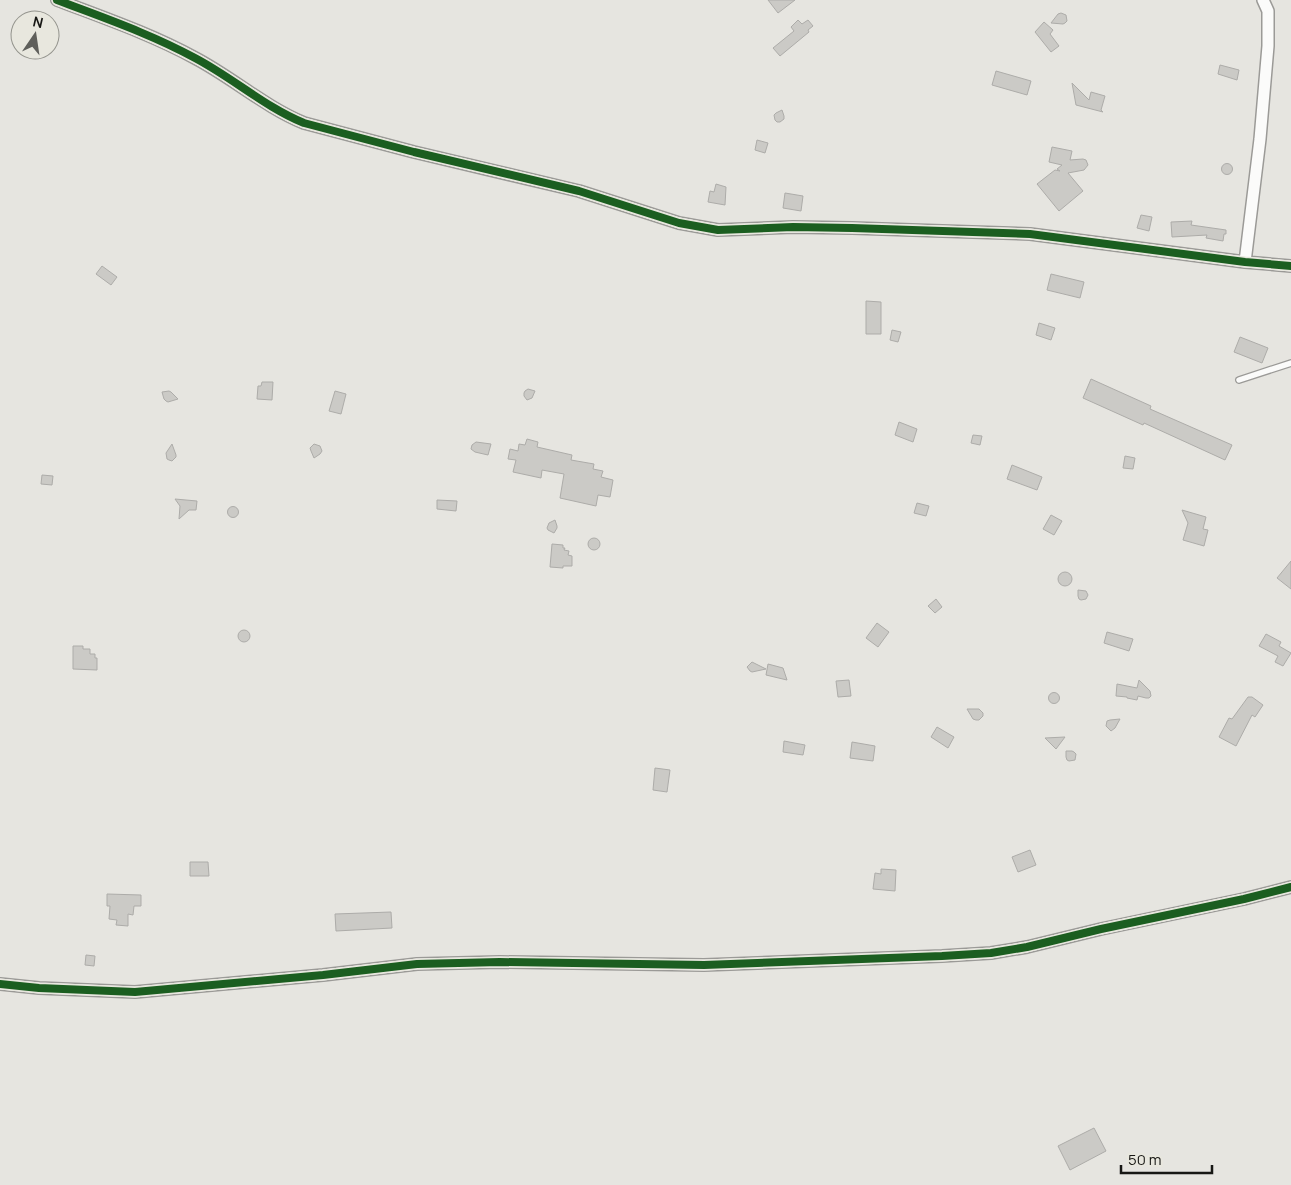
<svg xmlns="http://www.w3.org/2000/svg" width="1291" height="1185" font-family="Manrope,sans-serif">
	<rect width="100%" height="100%" fill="#e6e5e0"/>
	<path fill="#cbcac6" stroke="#adaca9" d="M768 0H795L778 13Z
		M1061 13 1066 15 1067 21 1065 23 1063 24 1051 23 1058 14Z
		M798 20 802 24 808 20 813 26 808 30 809 32 780 56 773 48 794 31 791 27Z
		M1044 22 1053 30 1050 34 1059 46 1051 52 1035 32Z
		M1220 65 1239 70 1237 80 1218 74Z
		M996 71 1031 81 1027 95 992 85Z
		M1072 83 1089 100 1091 92 1105 96 1101 110 1103 112 1076 105Z
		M782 110 784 116V119L780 122H777L775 120 774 115 776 113Z
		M757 140 768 143 765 153 755 150Z
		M1052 147 1072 151 1070 160 1083 159 1086 160 1088 165 1084 170 1068 173 1083 191 1059 211 1037 184 1055 170 1060 171 1057 169 1062 165 1049 162Z
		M1221.5 169a5.5 5.5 0 1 1 11 0a5.5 5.5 0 1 1-11 0Z
		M716 184 726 187 725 205 708 202 710 191 714 192Z
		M785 193 803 196 801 211 783 208Z
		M1141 215 1152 217 1149 231 1137 228Z
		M1192 221 1191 225 1226 230V234H1224L1223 241 1206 238 1207 235 1172 237 1171 222Z
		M102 266 117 277 111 285 96 274Z
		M1051 274 1084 282 1080 298 1047 290Z
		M866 301 881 302V334H866Z
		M1039 323 1055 328 1051 340 1036 335Z
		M892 330 901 332 898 342 890 340Z
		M1240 337 1268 348 1262 363 1234 352Z
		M1091 379 1151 406 1150 409 1232 445 1225 460 1144 423 1143 425 1083 398Z
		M262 382H273L272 400 257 399 258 386H261Z
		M528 389 535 391 532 398 527 400 524 396V393L525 391Z
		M169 391 171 392 178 399 168 402 166 401 164 399 162 392Z
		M335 391 346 394 341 414 329 411Z
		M899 422 917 429 913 442 895 435Z
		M973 435 982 436 980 445 971 443Z
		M527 439 538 442 537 447 572 455 571 460 594 464 593 469 603 471 601 477 613 480 610 497 598 495 596 506 560 498 564 474 542 470 541 478 513 472 516 460 508 459 510 449 518 451 519 444 525 445Z
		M476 442 491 444 488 455 475 452 471 449 472 445Z
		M172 444 176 455V457L172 461 169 460 167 459 166 453Z
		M314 444 320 446 322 451 320 454 314 458 311 451 310 448Z
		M1125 456 1135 458 1133 469 1123 468Z
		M1012 465 1042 477 1037 490 1007 479Z
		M42 475 53 476 52 485 41 484Z
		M175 499 197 501 196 510H189L179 519 180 506Z
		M437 500 457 501 456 511 437 509Z
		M917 503 929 506 926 516 914 513Z
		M227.5 512a5.5 5.5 0 1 1 11 0a5.5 5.5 0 1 1-11 0Z
		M1182 510 1206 517 1203 529 1208 530 1204 546 1183 540 1188 523Z
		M1051 515 1062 521 1054 535 1043 529Z
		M555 520 557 526V528L554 533 548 530 547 528 549 523Z
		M588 544a6 6 0 1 1 12 0a6 6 0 1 1-12 0Z
		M552 544 563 545V548H565L564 550 569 551 568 555 572 556V566H563V568L550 567Z
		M1291 561V589L1277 578Z
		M1058 579a7 7 0 1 1 14 0a7 7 0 1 1-14 0Z
		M1078 590 1086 591 1088 595 1086 599 1081 600 1079 599 1078 596Z
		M936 599 942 607 935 613 928 606Z
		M877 623 889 632 878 647 866 638Z
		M238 636a6 6 0 1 1 12 0a6 6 0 1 1-12 0Z
		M1107 632 1133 639 1129 651 1104 643Z
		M1266 634 1281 642 1279 646 1291 653 1283 666 1275 662 1278 656 1259 646Z
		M73 646H83V649H90V654H95V658H97V670L73 669Z
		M752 662 766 669 752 672 750 671 747 667Z
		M768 664 783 668 787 680 766 675Z
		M849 680 851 696 838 697 836 681Z
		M1139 680 1150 691 1151 696 1149 698H1146L1138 696 1137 700 1127 698V697L1116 696 1117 684 1137 688Z
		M1048.5 698a5.5 5.5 0 1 1 11 0a5.5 5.5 0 1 1-11 0Z
		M1248 697H1252L1263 705 1255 717 1252 715 1236 746 1219 737 1229 718 1232 719Z
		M967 709H979L983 713V716L979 720H976L973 719Z
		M1120 719 1115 728 1111 731 1106 726 1107 721 1110 720Z
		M937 727 954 737 948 748 931 737Z
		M1065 737 1056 749 1045 738Z
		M784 741 805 745 803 755 783 752Z
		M852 742 875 746 873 761 850 758Z
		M1066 751H1072L1074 752 1076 754 1075 760 1069 761 1067 760 1066 757Z
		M655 768 670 770 667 792 653 790Z
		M1030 850 1036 865 1018 872 1012 857Z
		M190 862H208L209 876H190Z
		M881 869 896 870 895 891 873 889 875 873 881 874Z
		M107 894 141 895V906H134L133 915 128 914V926L116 925 117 920 109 919 110 906H107Z
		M391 912 392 928 336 931 335 914Z
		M86 955 95 956 94 966 85 965Z
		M1094 1128 1106 1151 1070 1170 1058 1146Z"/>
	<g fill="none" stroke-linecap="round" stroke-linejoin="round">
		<defs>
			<path id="service" d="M1239 380 1291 363"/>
			<path id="minor" d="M57 0C104 18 151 34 195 58 233 78 265 107 304 123L414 152 579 191 679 223 718 230 793 227 852 228 1030 234 1245 262 1291 266
				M1245 262 1260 139 1268 46V11L1263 0
				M0 984 39 988 135 992 323 975 417 964 500 962 704 965 942 956 991 953 1027 947 1101 929 1244 899 1291 887"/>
		</defs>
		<use href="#service" stroke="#9b9a97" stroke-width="8"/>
		<use href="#minor" stroke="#9b9a97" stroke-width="14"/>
		<use href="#service" stroke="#fbfbfa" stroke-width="5.5"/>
		<use href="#minor" stroke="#fbfbfa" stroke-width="11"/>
		<defs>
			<path id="cycleway" d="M57 0C104 18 151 34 195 58 233 78 265 107 304 123L414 152 579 191 679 223 718 230 793 227 852 228 1030 234 1245 262 1291 266
				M0 984 39 988 135 992 323 975 417 964 500 962 704 965 942 956 991 953 1027 947 1101 929 1244 899 1291 887"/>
		</defs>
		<use href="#cycleway" stroke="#e8e7de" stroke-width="11"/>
		<use href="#cycleway" stroke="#1b5e20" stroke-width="8"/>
	</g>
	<g transform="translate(35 35) rotate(13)"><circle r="24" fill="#e8e7de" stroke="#94948d"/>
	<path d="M0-4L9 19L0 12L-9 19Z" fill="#5f5f5b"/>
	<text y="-8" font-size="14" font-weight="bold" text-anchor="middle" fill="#171714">N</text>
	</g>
	<path d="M1121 1165v8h91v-8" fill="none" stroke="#171714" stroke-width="2.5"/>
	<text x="1128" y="1165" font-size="15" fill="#171714" stroke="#e8e7de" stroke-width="4" paint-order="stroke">50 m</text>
</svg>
